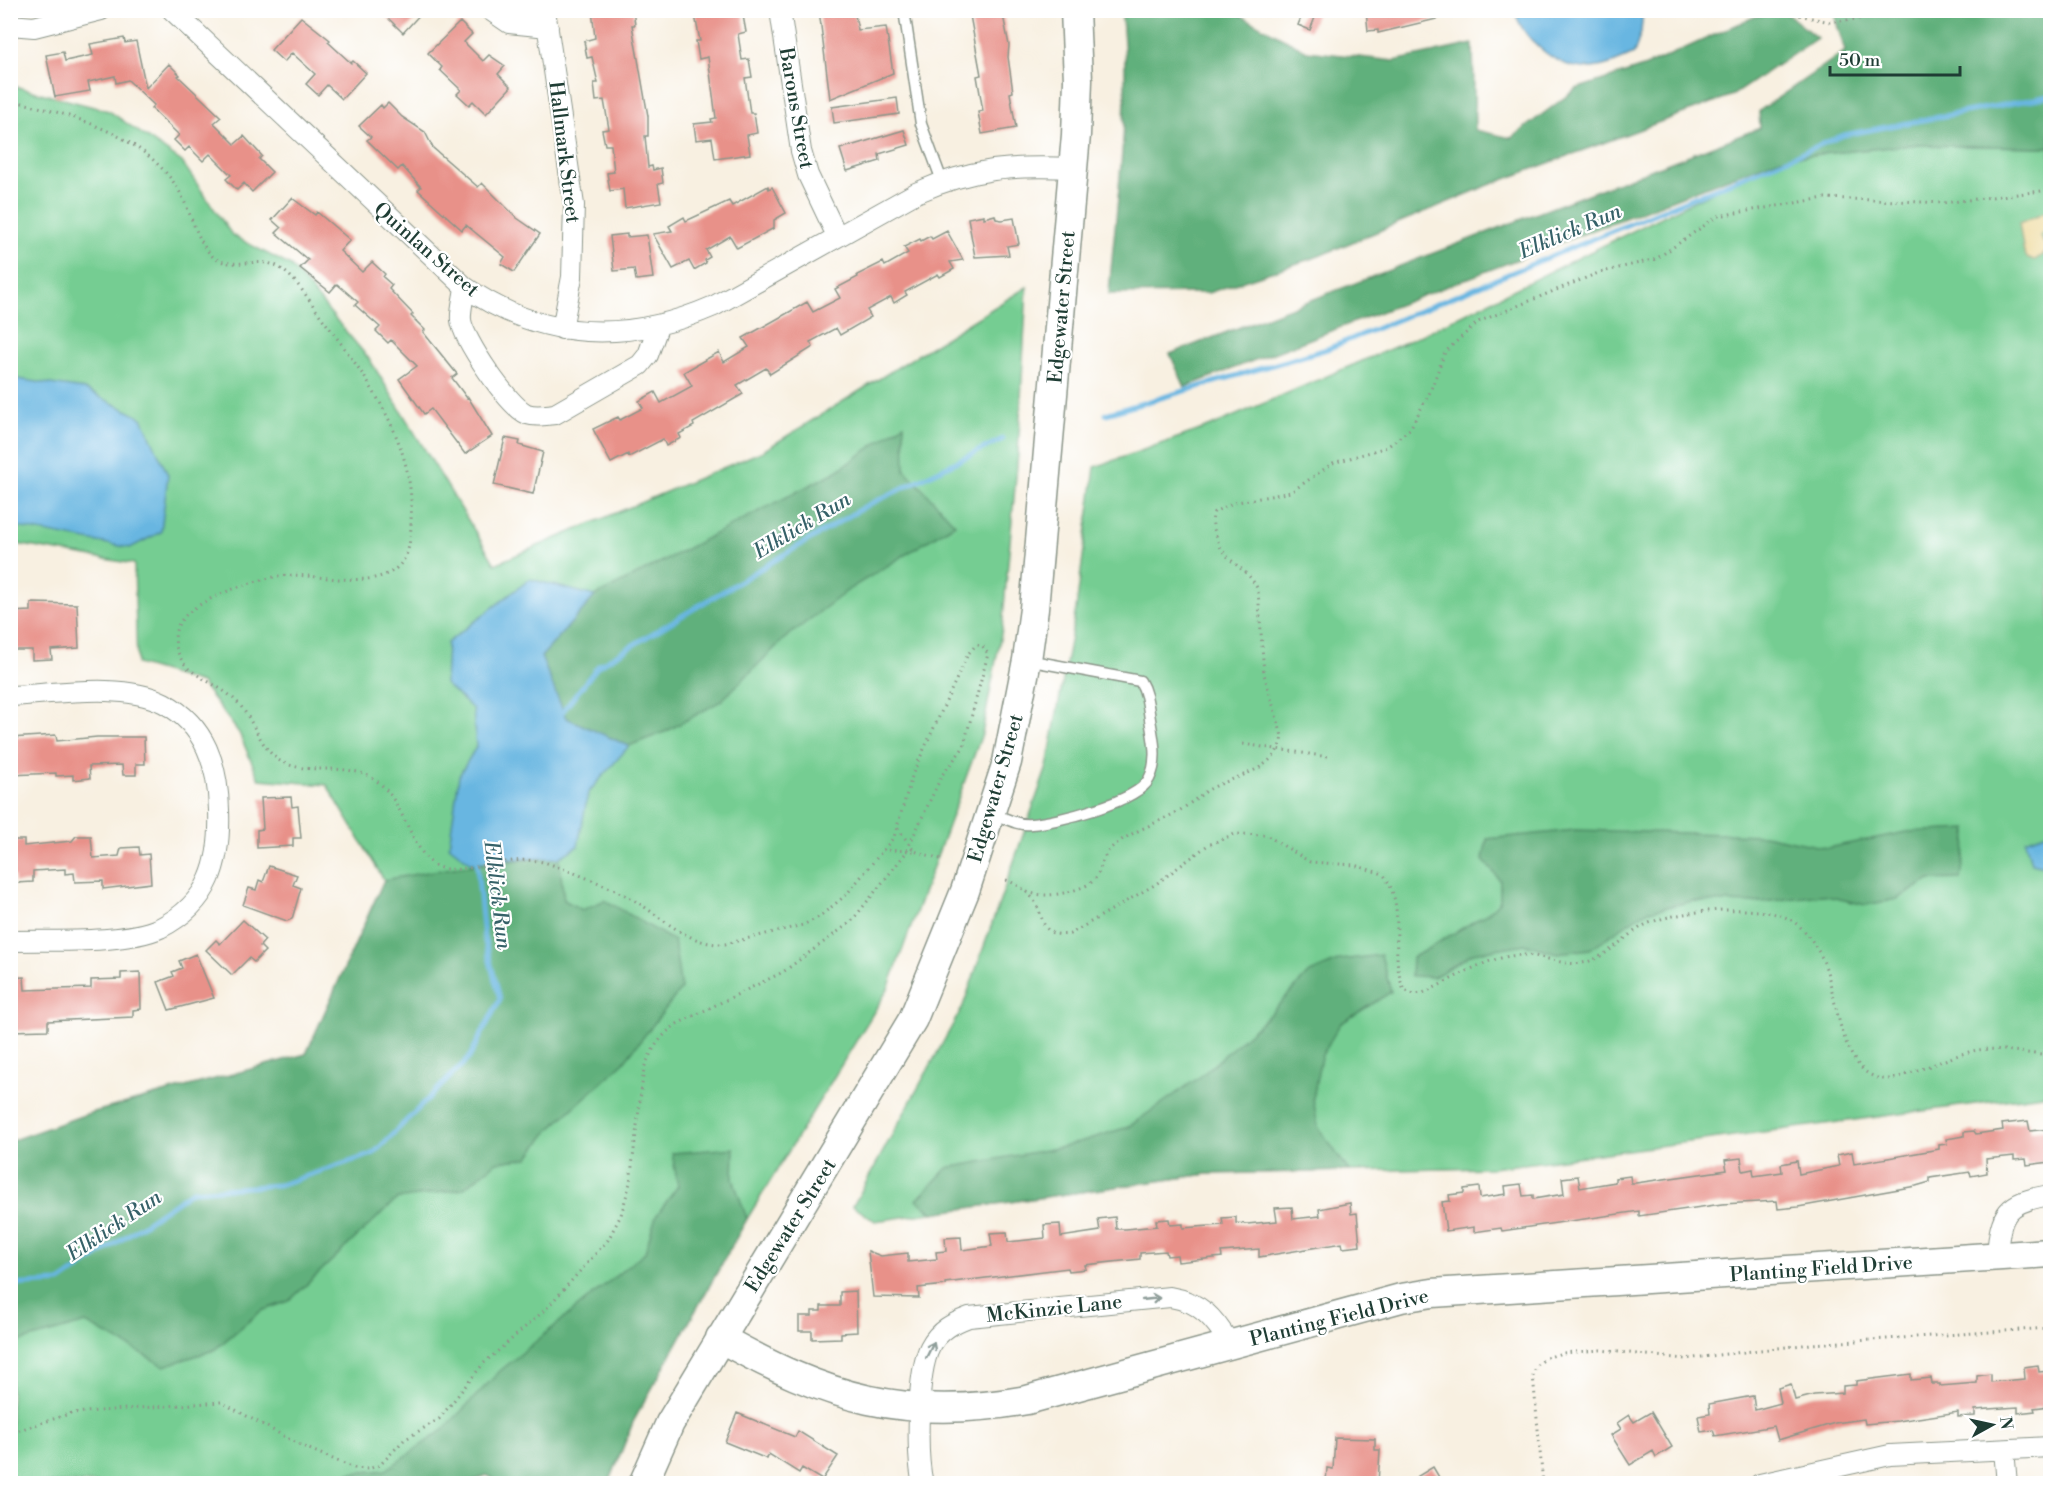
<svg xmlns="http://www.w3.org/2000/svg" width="2061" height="1494" font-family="'Libre Bodoni',serif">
	<rect width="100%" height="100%" fill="#fff"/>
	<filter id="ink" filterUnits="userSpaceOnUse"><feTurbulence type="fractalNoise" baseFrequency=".0167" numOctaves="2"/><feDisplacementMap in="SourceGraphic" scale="12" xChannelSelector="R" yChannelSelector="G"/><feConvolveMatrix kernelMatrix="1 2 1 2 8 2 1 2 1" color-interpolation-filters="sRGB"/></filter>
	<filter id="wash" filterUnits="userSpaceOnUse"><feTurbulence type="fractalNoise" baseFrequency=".008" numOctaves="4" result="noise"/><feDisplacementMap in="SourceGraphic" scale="24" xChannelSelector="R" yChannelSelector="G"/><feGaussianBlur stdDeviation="1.35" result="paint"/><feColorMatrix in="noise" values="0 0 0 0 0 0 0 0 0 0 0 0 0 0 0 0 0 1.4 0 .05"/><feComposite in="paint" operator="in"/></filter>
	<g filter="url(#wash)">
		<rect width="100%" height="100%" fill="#f8f0e1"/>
		<path fill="#75cd92" stroke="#4a8563" stroke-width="1.5" d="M10 85 109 111 182 162 232 235 291 266 370 360 495 564 763 451 1027 287 1018 454 1002 629 982 734 888 989 747 1219 633 1422 609 1483H500L487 1475 467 1484 11 1483V1141L87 1114 306 1054 384 880 327 785 259 779 239 733 201 683 137 664 134 564 11 543Z
			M1911 145 2050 147V1094L1493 1168 1207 1174 875 1221 853 1206 963 1006 1047 767 1076 609 1095 467 1211 426 1411 340 1781 158Z"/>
		<path fill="#60b07c" stroke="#407658" stroke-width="1.5" d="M1121 11H1233L1307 51 1394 61 1473 44 1475 130 1511 138 1576 89 1646 66 1756 16 1785 12 1817 38 1733 95 1489 185 1319 256 1208 293 1109 294C1116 201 1133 103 1121 11Z
			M1833 11H2050V147L1911 145 1781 158 1185 387 1170 354 1760 128 1759 111 1845 51Z
			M904 424 905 470 955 524 851 588 784 639 721 701 667 731 629 746 566 718 541 657 595 596 837 471Z
			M1968 829 1961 879 1930 880 1897 899 1866 905 1822 895 1753 903 1693 901 1645 912 1590 949 1557 953 1525 944 1473 953 1434 977 1411 976 1412 958 1488 913 1500 901V880L1483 860 1487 839 1575 830 1764 835 1827 848 1906 832Z
			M559 858 564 900 582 910 605 900 674 941 681 989 623 1063 550 1129 528 1158 497 1162 463 1189 397 1199 289 1301 261 1311 214 1350 164 1366 86 1323 11 1344 10 1141 87 1114 306 1054 384 880C443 869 499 859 559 858Z
			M1381 955 1391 992 1340 1024 1321 1057 1313 1098 1318 1127 1349 1171 1207 1174 933 1213 917 1200 947 1168 1063 1147 1128 1127 1201 1076 1267 1017 1308 974 1340 960Z
			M734 1148 733 1179 747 1219 633 1422 609 1483H500L487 1475 467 1484 316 1483 351 1473 386 1470 444 1429 500 1371 645 1252 656 1216 678 1186 672 1153Z"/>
		<path fill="#eeda9e" stroke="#868c69" stroke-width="1.5" d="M2045 212 2050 214V228L2040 236 2049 251 2035 260 2028 259 2024 253 2019 223Z"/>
		<path fill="#67b6e1" stroke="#437a8a" stroke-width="1.5" d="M1515 11H1643L1641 32 1634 54C1618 61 1602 69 1584 68 1555 67 1522 38 1515 11Z
			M11 378 84 389 142 418 168 475 161 532 130 548 11 526Z
			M530 579 595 596 541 657 566 718 629 746 588 793 578 846 559 858 514 859 471 863 449 846 459 776 476 747 473 709 445 684 447 643Z
			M2050 831V867L2031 863 2025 840Z"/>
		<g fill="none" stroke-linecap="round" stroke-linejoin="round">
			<path stroke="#67b6e1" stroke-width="5" d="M1106 414 1327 349 1844 135 2050 96
				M560 715 598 666 864 507 1003 439
				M10 1285 60 1282 192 1191 279 1185 373 1154 469 1058 500 999 484 938 476 856"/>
		</g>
		<g id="blocks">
			<path fill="#e89189" d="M380 10H424L403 33Z
				M592 10H633L635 25H632L648 116V136H645L648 167 652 166 653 170 661 168 663 183 658 184 661 202 625 208 623 189 610 191 607 173 614 172 611 145H605L602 130 609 129 604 100 596 101 594 83H598L592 57 587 58 584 41 595 38Z
				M694 10H742L746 32 738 34 742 60 749 59 752 77 745 78 750 113H754L757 133 747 135 750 154 715 159 712 138 696 140 694 124 712 122 711 119 716 118 708 57 699 59 696 41H700Z
				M819 10H854L858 30 886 27 893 73 830 99Z
				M969 10H1002L1009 45 1008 57 1013 92 1010 93 1016 128 982 134 978 112 983 111 977 76 981 75Z
				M1304 10H1318L1310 30 1298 25Z
				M1366 10H1444L1445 17 1378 33V30L1368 31Z
				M301 17 330 40 328 42 351 63 353 61 366 73 342 99 327 85 318 95 306 84 315 74 292 53 284 62 271 50Z
				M460 22 472 34 464 42 483 61 489 55 505 66 498 74 511 87 486 114 473 101 469 105 457 94 461 90 440 70 442 67 428 53Z
				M124 38 125 43 136 41 146 88 169 64 180 75 178 76 221 117 214 123 235 144 244 136 262 156 259 159 272 172 252 192 244 183 237 190 226 179 231 175 210 154 203 161 189 147 185 151 174 140 179 135 151 108 154 105 128 80 116 83 115 76 88 82 90 91 55 97 46 55 63 52 65 61 93 55 90 44Z
				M897 98 899 114 834 123 832 107Z
				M388 103 402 117 425 132 433 148 478 187 482 183 517 218 540 234 514 272 501 264 505 257 466 225 462 230 418 190 421 187 402 166 398 170 367 140 371 137 359 126 381 105 383 108Z
				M904 130 909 145 879 154 880 161 847 171 840 149Z
				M768 186 769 189 772 187 786 213 774 220V228L737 248 730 236 706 250 710 257 705 260 706 263 694 270 689 261 673 269 653 234 672 231 669 226 684 217 686 221 729 201 732 206Z
				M292 198 315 215 317 212 350 240 340 251 362 272 372 262 385 274 383 277 392 285 389 289 413 314 411 316 425 330 423 332 457 374 452 378 467 398 468 397 492 436 465 454 431 409 424 414 399 379 417 366 391 340 388 343 376 331 380 327 355 305 358 302 337 284 330 292 300 268 308 260 276 233 281 228 272 220Z
				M984 215V218L995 215 996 219 1002 220 1014 218 1019 244 1007 246 1009 255 975 257 968 218Z
				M947 231 963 260 950 262 954 269 940 277 938 274 905 292 907 295 894 303 891 297 867 310 871 317 840 335 836 328 810 342 813 347 770 374 766 368 737 385 743 394 693 423 694 426 679 434 681 438 666 446 663 439 629 457 628 454 611 463 593 429 618 417 620 420 643 408 639 401 655 392 661 403 692 386 684 372 703 361 719 352 724 362 749 347 743 338 761 328 807 302 813 312 840 298 835 289 858 277 857 275 883 262 885 266 908 253 904 247 920 239 921 241 930 236 932 239Z
				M627 234V237L647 235 653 278 636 280 634 269 614 271 610 236Z
				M505 438 520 441 519 445 543 452 533 494 494 485Z
				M31 603 77 604 79 648 51 650 52 659 32 660V650H10V612L31 611Z
				M56 735 57 741 97 737H144L145 764H136V775H123L122 765 89 766 90 778 73 780V775L56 776V773L10 775V738Z
				M291 797 292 807 298 806 301 838H293V846L257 848V830L263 829 261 798Z
				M76 836H91L93 858 119 856 121 848 139 847 140 855 149 854 151 883 103 889V881L75 882 74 873 65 874V869L33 871V882L15 883 14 876 10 877V840H24V846L72 841Z
				M269 866 297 875 293 885 301 888 292 919 287 921 243 905 249 888 256 890 259 880 263 882Z
				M243 920 265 940 260 946 265 951 254 962 249 958 232 975 206 950 216 940 220 944Z
				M196 954 214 998 169 1010 158 982 174 976 172 972 182 968 179 961Z
				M140 972 141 1009 133 1010V1017L48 1021V1030L10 1031V978L24 977 25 990 91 988V980L121 979V973Z
				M2028 1121 2030 1131 2050 1129V1162L2027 1165 2026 1159 2014 1160V1156L1986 1159 1987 1173 1971 1176 1970 1172 1930 1178V1182L1916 1186 1798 1207 1778 1209 1777 1201 1722 1204 1639 1216V1211L1502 1231 1501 1228 1474 1232V1227L1446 1231 1442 1202 1450 1201 1449 1195 1464 1193V1189L1479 1187 1480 1198 1506 1194 1505 1186 1521 1184 1523 1196 1533 1195V1199L1564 1194 1562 1178 1578 1176 1580 1188 1615 1182V1178L1630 1176 1631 1183H1636L1727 1170 1725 1160 1741 1158 1743 1171 1753 1169 1754 1176 1782 1172 1781 1164 1797 1161 1799 1174 1839 1166 1837 1155 1852 1152 1854 1164 1939 1149V1145L1947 1144 1946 1139 1964 1136V1132L1974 1131 1976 1134 2003 1130 2002 1124Z
				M1350 1203 1351 1214 1357 1213 1360 1246 1343 1248 1342 1243 1259 1257V1249L1221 1252 1222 1257 1178 1262 1177 1255 1167 1256 1166 1251 1140 1253V1259L1085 1265 1086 1269 1069 1271 1068 1268 945 1283V1285L918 1288 919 1298 873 1297 868 1251 881 1256 908 1253V1262L937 1259 936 1252 946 1251 945 1238 961 1237 962 1250 992 1246 990 1233 1007 1232 1008 1242 1045 1238 1044 1225 1060 1224 1061 1237 1100 1231 1098 1219 1115 1217 1116 1229H1126L1157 1226 1156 1220 1169 1219 1170 1225 1183 1224V1228L1223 1225 1222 1218 1236 1217V1223L1247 1224 1277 1221 1275 1208 1292 1207 1293 1219 1320 1216 1319 1209Z
				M856 1291 857 1332 841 1333V1338L812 1339V1331H799V1316H812V1311H821V1306H840V1292Z
				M2038 1365 2039 1372 2050 1371V1406L2034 1408 2035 1411 2018 1413V1407L1975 1410V1416L1958 1417V1412L1898 1421 1865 1424 1864 1419 1835 1423 1778 1440 1774 1426 1715 1436 1713 1430 1701 1432 1698 1416 1710 1414 1709 1404 1753 1396 1755 1410 1781 1403 1778 1388 1791 1384 1795 1400 1814 1395 1843 1393V1386L1856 1385V1381L1911 1374V1380L1931 1378 1932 1384H1940V1386L1977 1383V1376L1991 1374V1382L2025 1379 2024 1367Z
				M1651 1412 1672 1447 1656 1457 1653 1451 1630 1465 1611 1435 1621 1429 1617 1423 1629 1415 1634 1422Z
				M737 1413 795 1437 798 1431 838 1456 822 1480 802 1468 799 1473 769 1454 767 1459 725 1442Z
				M1335 1438 1375 1439V1450H1380L1378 1484 1326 1482 1327 1468 1333 1469Z
				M1433 1467 1443 1484H1405Z"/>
		</g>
	</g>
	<g filter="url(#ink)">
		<use href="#blocks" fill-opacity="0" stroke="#8c968a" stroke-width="1.5"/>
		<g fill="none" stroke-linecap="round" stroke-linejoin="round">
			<defs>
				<path id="lane" d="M904 10 921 124 942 181
					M991 813C1003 817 1018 826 1031 824 1057 822 1137 802 1149 779 1158 762 1154 743 1151 725 1148 709 1148 694 1140 681L1027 660"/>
				<path id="street" d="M172 10 465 287C544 342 629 343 714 306L916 193C972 168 1014 165 1073 168
					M490 10 509 23 548 27
					M545 10 574 205 572 277 562 329
					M780 10 801 151 808 175 837 236
					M10 25 34 27 101 10
					M465 287C464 298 460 309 461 320 463 339 509 407 527 414 536 417 545 415 555 414L640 365 648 355 658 327
					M10 696C55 694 124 682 164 703 206 726 218 766 219 810 221 862 210 903 160 928 125 944 51 940 10 941
					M1997 1256C2000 1213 2006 1202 2050 1195
					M2004 1450 2007 1484
					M923 1484C916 1455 917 1372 930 1347 939 1330 953 1323 969 1317L1170 1297C1201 1302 1214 1318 1230 1344
					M1760 1484 1890 1455 2050 1447"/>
				<path id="secondary" d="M720 1338C826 1398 906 1422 1027 1400L1401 1298 1432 1293 2050 1253
					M643 1484 670 1423 913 1019 965 891 1007 762 1027 660 1034 609 1076 135 1078 80 1075 10"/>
			</defs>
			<use href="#lane" stroke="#8c968a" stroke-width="13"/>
			<use href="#street" stroke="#8c968a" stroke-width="22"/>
			<use href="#secondary" stroke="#8c968a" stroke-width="31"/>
			<path stroke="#8c968a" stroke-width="3" stroke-dasharray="1.5 4.5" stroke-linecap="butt" d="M1776 10 1830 22 1941 10
				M10 100C68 114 138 132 174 183 189 203 195 239 211 255 230 273 259 254 280 268 297 279 310 302 322 318 367 378 416 442 411 521 411 531 410 544 407 553 389 599 313 570 279 576 252 581 182 602 176 631 173 644 179 659 188 668 202 680 222 687 235 700 254 717 260 752 284 763 315 776 349 760 378 782 404 802 414 857 438 867 464 877 514 851 550 864 575 873 601 883 625 895 658 912 685 946 725 944L803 925 819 917 846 895 894 837 913 773 968 654 976 645H982L988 654 963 748 942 775 905 854 851 922 783 972 677 1024C660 1036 652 1049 644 1068L630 1183 621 1215 608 1240 546 1309 483 1364 439 1419 404 1440 380 1465 368 1469 354 1468 302 1446 221 1402 72 1413 10 1433
				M1243 744 1329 757
				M898 828 914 851 941 859
				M882 850 914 851
				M1006 880C1017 884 1026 890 1033 899 1046 917 1038 938 1070 934L1156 884 1208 845 1235 834 1266 835 1310 862 1354 865 1383 874C1409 908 1387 952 1404 990L1414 994 1423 993C1455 979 1487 955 1524 955 1543 955 1562 966 1582 963 1607 959 1625 934 1647 924 1677 910 1760 903 1789 919 1804 927 1813 941 1821 956 1837 987 1837 1063 1875 1077 1889 1083 1904 1075 1918 1070 1937 1064 1959 1053 1978 1050 1999 1047 2029 1054 2050 1056
				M1027 892C1045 898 1067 894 1085 886 1103 878 1098 862 1110 849 1126 833 1161 822 1182 809 1191 803 1199 796 1208 790 1234 775 1277 772 1282 736L1264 674 1258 590C1247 565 1223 564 1216 535 1213 527 1211 520 1214 512L1233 503 1291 492 1333 463 1387 447 1410 429 1430 392 1445 352 1478 322 1598 273 1656 259 1718 216 1824 198 1943 203 2050 190
				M1543 1484 1533 1375 1537 1365 1546 1358 1562 1353 1600 1350 1685 1359 1811 1344 2050 1328"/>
			<use href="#lane" stroke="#fff" stroke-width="10"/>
			<use href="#street" stroke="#fff" stroke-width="20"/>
			<use href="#secondary" stroke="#fff" stroke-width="28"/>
		</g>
		<defs><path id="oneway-shaft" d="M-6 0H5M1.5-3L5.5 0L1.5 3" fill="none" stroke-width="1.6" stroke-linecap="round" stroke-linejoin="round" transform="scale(1.5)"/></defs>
		<g stroke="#8f9e9a">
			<use href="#oneway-shaft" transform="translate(1151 1299) rotate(-6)"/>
			<use href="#oneway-shaft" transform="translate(930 1350) rotate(-64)"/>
		</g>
	</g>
	<g text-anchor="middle" stroke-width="4.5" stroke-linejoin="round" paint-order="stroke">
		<g font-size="20" fill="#1f3d34" stroke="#fff">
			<text transform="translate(797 108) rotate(80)" y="7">Barons Street</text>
			<text transform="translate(565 152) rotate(83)" y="7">Hallmark Street</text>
			<text transform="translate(427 249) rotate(41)" y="7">Quinlan Street</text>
			<text transform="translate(1061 307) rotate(-85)" y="7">Edgewater Street</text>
			<text transform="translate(995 788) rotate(-74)" y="7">Edgewater Street</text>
			<text transform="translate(790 1225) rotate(-58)" y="7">Edgewater Street</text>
			<text transform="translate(1821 1268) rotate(-4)" y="7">Planting Field Drive</text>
			<text transform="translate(1054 1308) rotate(-6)" y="7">McKinzie Lane</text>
			<text transform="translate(1339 1317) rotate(-14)" y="7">Planting Field Drive</text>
		</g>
		<g font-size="21" font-style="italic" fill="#356168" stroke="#fff">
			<text transform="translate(1570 231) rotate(-23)" y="7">Elklick Run</text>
			<text transform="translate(802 525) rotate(-31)" y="7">Elklick Run</text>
			<text transform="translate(498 895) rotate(83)" y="7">Elklick Run</text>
			<text transform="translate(114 1225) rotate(-34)" y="7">Elklick Run</text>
		</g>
	</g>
	<rect width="2061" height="1494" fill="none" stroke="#fff" stroke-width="36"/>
	<g transform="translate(1992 1425) rotate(82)" stroke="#ffffff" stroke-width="4.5" paint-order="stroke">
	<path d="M0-4.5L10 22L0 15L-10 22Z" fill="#1f3d34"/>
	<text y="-9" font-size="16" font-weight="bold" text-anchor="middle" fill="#1f3d34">N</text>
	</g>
	<path d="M1830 66v9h130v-9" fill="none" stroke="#1f3d34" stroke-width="3"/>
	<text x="1839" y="66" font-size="18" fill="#1f3d34" stroke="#ffffff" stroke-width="4.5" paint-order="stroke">50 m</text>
</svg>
